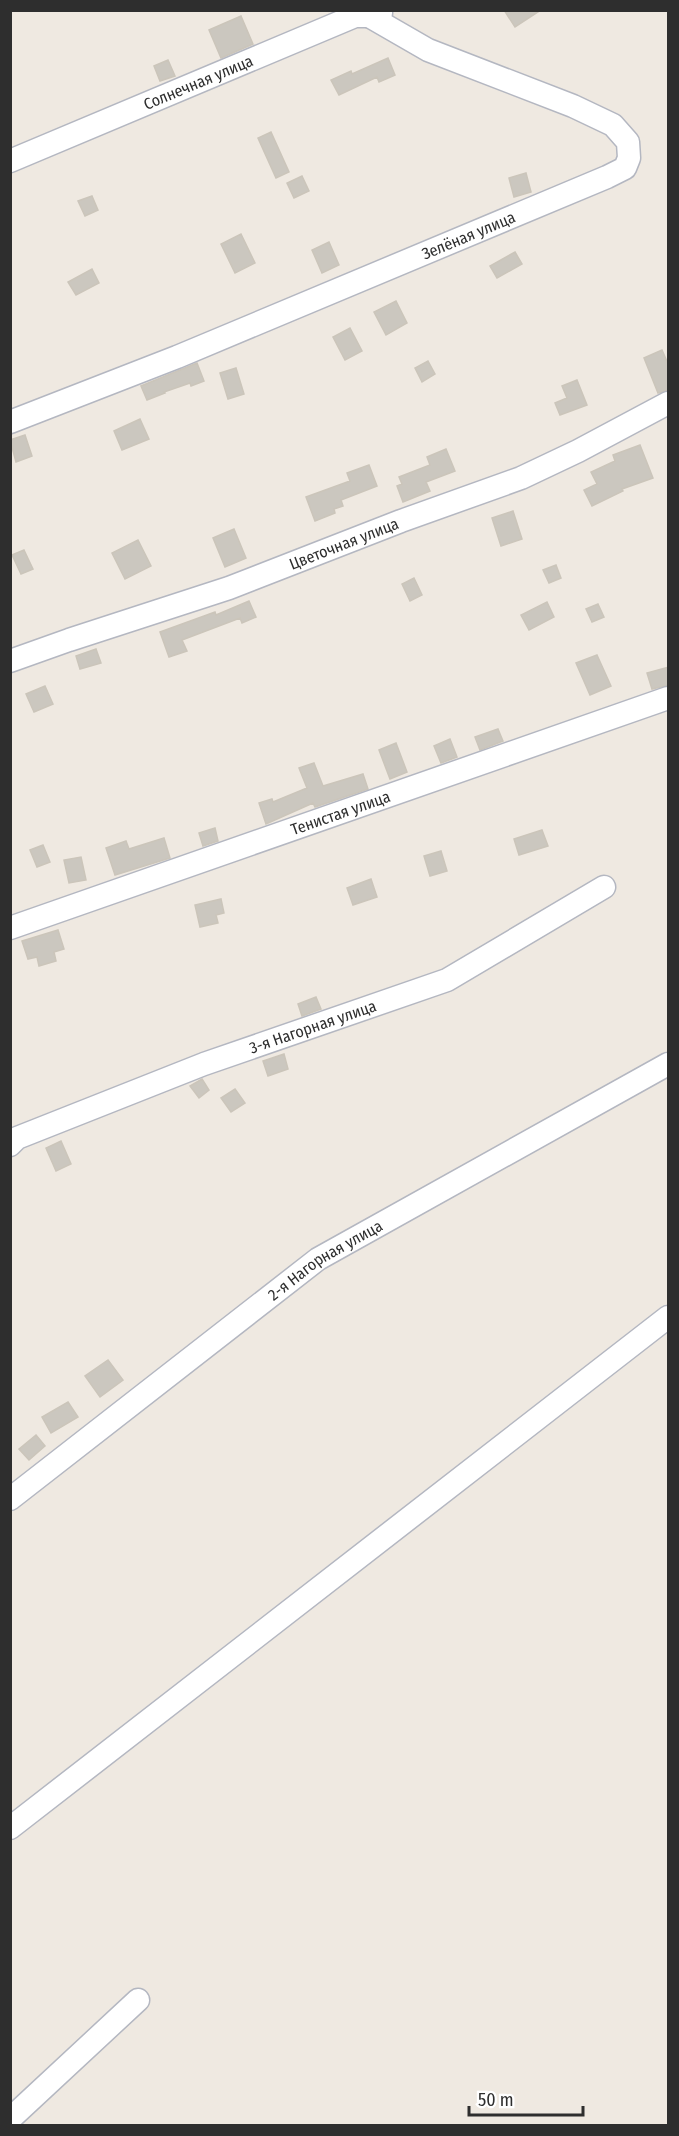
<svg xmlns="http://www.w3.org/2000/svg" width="679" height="2136" font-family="'Fira Sans Condensed',sans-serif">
	<rect width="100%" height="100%" fill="#efe9e1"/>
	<path fill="#cbc7bf" stroke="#cbc5ba" stroke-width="1.5" d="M504 10H541L515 27Z
		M241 16 253 44 221 58 209 30Z
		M388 58 395 75 379 82 377 77 339 95 331 80 351 71 352 74Z
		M168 60 175 76 160 81 154 66Z
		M271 132 289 172 276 178 258 138Z
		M526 173 531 192 514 197 509 178Z
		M302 176 309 191 294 198 287 183Z
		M92 196 98 210 85 216 78 201Z
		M241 234 255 263 235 273 221 244Z
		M329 242 339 265 322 273 312 250Z
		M515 252 522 264 497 278 490 266Z
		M92 269 99 283 76 295 68 282Z
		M396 301 407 323 386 335 374 312Z
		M350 328 362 351 345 360 333 337Z
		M662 350 669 366V390L658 393 644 358Z
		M428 361 435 374 422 382 415 368Z
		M197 363 204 381 191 386 190 383 164 392 165 393 147 400 141 386Z
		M236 368 244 394 228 399 220 373Z
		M577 380 587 405 560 415 555 403 567 398 562 386Z
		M140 419 149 439 122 450 114 431Z
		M25 435 32 456 16 462 10 440Z
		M640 445 653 478 622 489 623 491 592 506 584 490 597 484 591 472 615 461 613 455Z
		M446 449 455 471 426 482 430 491 403 502 397 486 402 484 399 477 430 465 427 457Z
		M369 465 377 486 341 500 343 506 334 509 335 513 315 521 306 497 350 481 347 473Z
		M513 511 522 539 501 546 492 518Z
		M234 529 246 558 225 567 213 538Z
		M138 540 151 566 125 579 112 553Z
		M24 550 33 569 21 574 12 555Z
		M556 565 561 578 549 583 543 570Z
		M414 578 422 595 410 601 402 584Z
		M249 601 256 617 242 623 240 618 182 640 187 651 169 657 160 632 215 612 216 615Z
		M547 602 554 617 529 630 521 615Z
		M598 604 604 617 592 622 586 609Z
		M96 649 101 663 80 669 76 656Z
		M597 655 611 686 590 695 576 663Z
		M669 667V685L652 689 647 673Z
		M45 686 53 704 34 712 26 694Z
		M498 729 503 741 480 750 475 737Z
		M450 739 457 757 441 763 434 746Z
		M396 743 407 772 390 779 379 750Z
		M314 763 323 786 363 774 368 789 315 807 313 803 266 824 259 803 272 799 273 802 307 788 299 768Z
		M215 828 218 841 203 846 199 833Z
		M542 830 548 846 519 855 514 839Z
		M164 838 170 858 115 875 106 848 126 841 129 849Z
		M43 845 50 862 37 867 30 850Z
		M441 851 447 871 430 876 424 856Z
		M81 857 86 880 69 883 64 860Z
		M371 879 377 897 353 905 347 888Z
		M221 899 224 913 216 915 218 923 200 927 195 905Z
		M58 930 64 949 54 952 56 961 39 966 37 957 28 959 22 941Z
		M316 997 321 1009 302 1016 298 1004Z
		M284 1054 288 1069 268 1076 263 1061Z
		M202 1079 209 1090 199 1098 190 1086Z
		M235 1089 245 1103 231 1112 221 1098Z
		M61 1141 71 1164 56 1171 46 1148Z
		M108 1360 123 1380 100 1397 85 1376Z
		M68 1402 78 1417 51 1433 42 1417Z
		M36 1435 45 1446 29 1460 19 1449Z"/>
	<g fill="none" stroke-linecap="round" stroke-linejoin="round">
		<defs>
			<g id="minor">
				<path id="s1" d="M10 161 355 16H369L381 13"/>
				<path id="s2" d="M10 422 177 357 607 177 625 168 629 158 628 142 613 125 573 106 428 50 369 16 367 10"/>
				<path id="s3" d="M10 661 69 640 229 588 401 521 521 478 578 451 668 403"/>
				<path id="s4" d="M10 928 668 698"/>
				<path id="s5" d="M10 1145 17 1138 204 1064 447 980 604 887"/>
				<path id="s6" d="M10 1499 318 1259 668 1064"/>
				<path d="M10 1828 668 1317"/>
				<path d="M10 2119 138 2000"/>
			</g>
		</defs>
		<use href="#minor" stroke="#b4b7c1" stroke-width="25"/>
		<use href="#minor" stroke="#fff" stroke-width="22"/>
	</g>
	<g text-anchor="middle" stroke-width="4.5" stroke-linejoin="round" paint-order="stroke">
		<g font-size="16" fill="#2e2e2e" stroke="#fff">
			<text dy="6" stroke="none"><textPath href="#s1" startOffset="204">Солнечная улица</textPath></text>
			<text dy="6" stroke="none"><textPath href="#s2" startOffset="495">Зелёная улица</textPath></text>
			<text dy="6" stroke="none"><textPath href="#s3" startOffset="354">Цветочная улица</textPath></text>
			<text dy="6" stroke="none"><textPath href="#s4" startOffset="350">Тенистая улица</textPath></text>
			<text dy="6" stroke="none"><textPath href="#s5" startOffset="326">3-я Нагорная улица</textPath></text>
			<text dy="6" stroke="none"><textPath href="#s6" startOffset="396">2-я Нагорная улица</textPath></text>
		</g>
	</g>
	<rect width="679" height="2136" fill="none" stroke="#2e2e2e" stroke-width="24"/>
	<path d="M469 2106v9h114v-9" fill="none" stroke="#2e2e2e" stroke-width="3"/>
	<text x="478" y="2106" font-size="18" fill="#2e2e2e" stroke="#ffffff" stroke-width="4.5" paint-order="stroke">50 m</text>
</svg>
